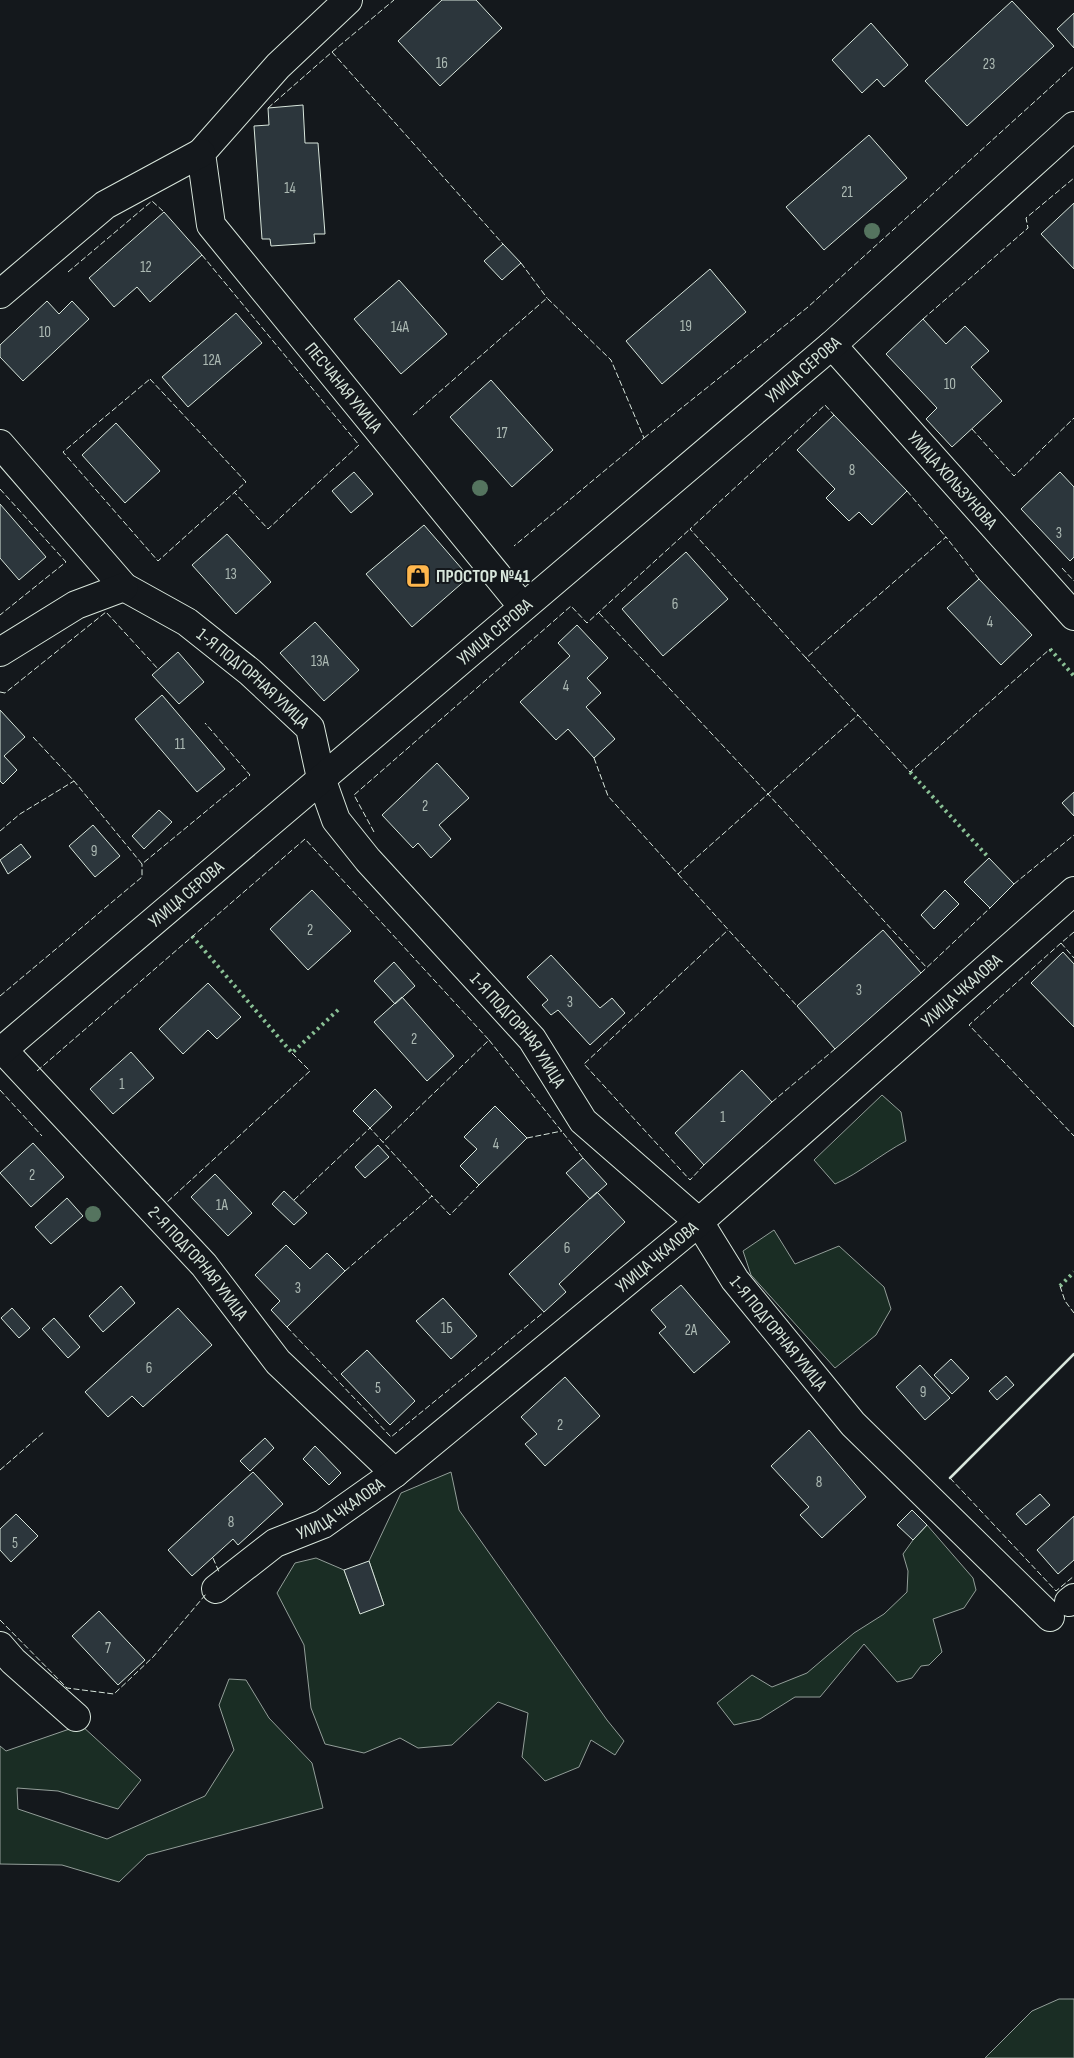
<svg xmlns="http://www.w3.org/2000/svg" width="1074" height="2058" font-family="'Sofia Sans Condensed',sans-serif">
	<rect width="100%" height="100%" fill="#14181c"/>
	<path fill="#1a2d24" stroke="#939e99" d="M882 1095 901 1112 906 1141C881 1154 860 1173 835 1184L814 1160Z
		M774 1230 795 1264 839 1246 884 1287 891 1309 876 1335 835 1368 751 1275 743 1251Z
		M451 1472 459 1510 607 1720 624 1741 615 1755 591 1740 579 1767 545 1781 522 1757 528 1713 498 1702 452 1745 418 1748 400 1738 364 1753 325 1744 311 1708 304 1645 277 1593 295 1563 316 1558 344 1570 360 1613 384 1605 369 1561 401 1493Z
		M927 1525 973 1578 976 1590 964 1608 933 1619 942 1652 929 1665 921 1666 912 1678 897 1682 864 1644 820 1697H795L760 1719 734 1725 717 1703 752 1675 772 1687 807 1673 854 1633 884 1614 907 1592 908 1571 903 1554 913 1540Z
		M229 1679 246 1680 269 1718 312 1763 323 1808 147 1855 119 1882 62 1865 0 1864V1746L6 1751 81 1725 141 1780 118 1809 58 1791 17 1788 18 1809 107 1839 205 1796 234 1750 219 1705Z
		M1059 1999H1074V2058H985L1032 2011Z"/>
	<path fill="#2c363c" stroke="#d8e6dc" d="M442 0H476L502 28 440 86 398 41Z
		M1012 1 1054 46 967 126 925 81Z
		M1074 13V48L1057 29Z
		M871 23 908 65 884 87 877 79 862 93 832 60Z
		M303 105 305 143H318L325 234H314L315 243 271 246 270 239H262L254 126 269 125 268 108Z
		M869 135 907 178 824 250 786 207Z
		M1074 203V269L1041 234Z
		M164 212 202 255 150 302 137 287 114 307 89 278Z
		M503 244 521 263 502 280 484 261Z
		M710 269 746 312 662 384 626 341Z
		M399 280 447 334 401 374 354 319Z
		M47 301 59 314 72 301 89 319 23 381 0 357V345Z
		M236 313 262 343 188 407 162 377Z
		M923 319 946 344 965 326 989 351 971 367 1002 401 952 447 926 419 937 408 886 354Z
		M491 380 553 450 512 487 450 417Z
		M834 415 907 491 872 525 859 512 849 521 826 498 835 489 797 450Z
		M116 423 160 471 125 503 82 455Z
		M354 472 373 494 351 513 332 491Z
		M1060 472 1074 487V557L1070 561 1021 509Z
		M0 504 46 557 19 580 0 558Z
		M424 525 469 577 412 627 366 574Z
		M227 534 271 582 236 614 192 565Z
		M686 552 728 599 663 656 622 609Z
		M979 579 1032 635 1001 665 947 608Z
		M315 622 359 670 324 701 280 653Z
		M577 625 608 658 587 678 601 693 586 707 615 739 594 758 568 729 556 740 520 702 570 656 558 643Z
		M178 652 204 682 179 704 152 675Z
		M162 695 225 769 197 792 135 719Z
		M0 710 25 737 4 756 17 770 3 784 0 781Z
		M437 763 469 798 439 825 451 839 431 858 418 843 413 848 382 815Z
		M1074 792V816L1062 803Z
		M159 810 172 822 144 849 132 836Z
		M93 825 120 856 95 877 69 846Z
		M21 844 31 857 8 874 0 860Z
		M989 858 1014 884 990 908 964 882Z
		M312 890 351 931 308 970 270 929Z
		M945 890 959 904 934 929 921 915Z
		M883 930 921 973 835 1049 797 1006Z
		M1063 952 1074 964V1027L1031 983Z
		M551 955 600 1008 612 998 625 1013 590 1045 558 1010 551 1015 542 1005 548 1000 527 977Z
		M394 962 415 986 395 1004 374 981Z
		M208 983 241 1017 217 1039 208 1030 183 1054 159 1029Z
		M402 997 454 1056 427 1081 374 1022Z
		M131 1052 154 1078 113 1114 90 1089Z
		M742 1070 772 1102 704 1165 675 1133Z
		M375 1089 392 1107 370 1128 353 1111Z
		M495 1106 527 1138 479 1185 460 1166 477 1149 464 1137Z
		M33 1143 64 1177 31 1207 0 1173Z
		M378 1145 389 1157 365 1178 355 1167Z
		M583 1158 607 1184 590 1199 566 1173Z
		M215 1174 252 1213 228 1236 191 1197Z
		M284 1191 307 1213 294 1225 272 1204Z
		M597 1192 625 1222 559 1284 566 1292 544 1312 509 1274Z
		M67 1198 83 1216 51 1244 35 1227Z
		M286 1245 310 1269 327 1253 345 1271 287 1327 271 1310 280 1301 255 1275Z
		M681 1285 730 1342 694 1373 659 1333 666 1327 651 1310Z
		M121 1286 135 1303 103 1332 89 1316Z
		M443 1298 477 1336 451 1359 416 1321Z
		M12 1308 30 1328 19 1338 1 1318Z
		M178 1308 212 1345 143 1407 132 1396 108 1417 85 1392Z
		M54 1318 80 1347 68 1358 42 1329Z
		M367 1350 415 1401 390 1425 341 1374Z
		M951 1359 969 1378 952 1394 934 1375Z
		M920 1365 950 1398 925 1420 896 1387Z
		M1006 1376 1014 1385 997 1400 989 1391Z
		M565 1377 600 1416 545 1466 525 1444 537 1434 521 1417Z
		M809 1430 866 1497 822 1538 800 1515 809 1507 771 1466Z
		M265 1438 274 1448 250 1471 240 1461Z
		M315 1446 341 1473 329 1485 303 1459Z
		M253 1472 283 1504 238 1545 233 1539 192 1576 168 1550Z
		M1040 1494 1050 1505 1026 1525 1016 1514Z
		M912 1510 927 1525 913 1540 897 1525Z
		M16 1514 38 1536 11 1562 0 1550V1529Z
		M1074 1516V1560L1058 1574 1037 1550Z
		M369 1561 384 1605 360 1614 344 1570Z
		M99 1611 145 1660 118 1685 72 1636Z"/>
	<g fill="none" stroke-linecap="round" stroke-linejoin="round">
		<defs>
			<g id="minor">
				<path id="s1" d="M348 0 278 66 201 153 211 225 523 607"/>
				<path d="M0 294 105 205 201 153"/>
				<path id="s2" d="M832 345 1074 616"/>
				<path id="s3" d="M0 444 124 587 187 622 250 672 310 728 321 778 336 820 368 860 532 1039 583 1121 699 1222 735 1280 853 1424 1050 1617"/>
				<path d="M0 652 76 605 124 587"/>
				<path id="s4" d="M3 1050 204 1265 278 1362 395 1473"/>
				<path id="s5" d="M0 1052 832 345 1074 126"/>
				<path id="s6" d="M216 1589 275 1543 323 1524 395 1473 699 1222 1074 891"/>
				<path d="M1069 1602 1074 1598"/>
				<path d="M0 1646 13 1661 76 1717"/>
			</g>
		</defs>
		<use href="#minor" stroke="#d8e6dc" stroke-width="30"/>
		<use href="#minor" stroke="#14181c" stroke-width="28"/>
		<path stroke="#8ac095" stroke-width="4" stroke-dasharray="2.5 4" stroke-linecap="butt" d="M1050 649 1074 676
			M910 772 989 858
			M192 936 292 1053 339 1009
			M1060 1286 1074 1272"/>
		<path stroke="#d8e6dc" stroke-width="1" stroke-dasharray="6 2.5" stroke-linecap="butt" d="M332 52 394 0
			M268 108 332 52 503 244
			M202 255 359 445 268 529 234 492
			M521 263 547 298
			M68 272 152 201 164 212
			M923 319 1028 228 1026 218 1074 178
			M150 379 246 482 158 561 63 452Z
			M413 415 547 298 611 360 644 438 514 546
			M972 429 1014 476 1074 418
			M644 438 808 307 1074 66
			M0 489 66 562 0 615
			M907 491 946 537
			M1062 568 1074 581
			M979 579 946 537 806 658 910 772 1050 649
			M599 613 768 794 858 715
			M806 658 690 529 825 405 834 415
			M0 692 5 693 106 612 158 669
			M33 737 74 781 142 864 250 775 205 723
			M594 758 608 796 678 874 768 794 927 968
			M0 831 20 814 74 781
			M374 832 354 795 571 606 587 623 690 529
			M678 874 797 1006
			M1014 884 1074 835
			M1074 932 1061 943 1074 958
			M1061 943 969 1025 1074 1136
			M921 973 990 908
			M0 996 142 877V864
			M489 1040 583 1158
			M37 1071 305 839 489 1040 383 1142
			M0 1090 42 1136
			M772 1102 835 1049
			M527 1138 562 1131
			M704 1165 690 1180 584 1064 728 930
			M144 1180 166 1203 310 1071 292 1053
			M294 1200 370 1128 432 1196
			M345 1271 432 1196 450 1215 479 1185
			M1060 1286 1065 1301 1074 1313
			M287 1327 391 1437 544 1312
			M0 1470 44 1432
			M950 1478 1056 1591 1074 1576
			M213 1558 219 1572
			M0 1620 67 1688 114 1694 153 1657 206 1594"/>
		<path stroke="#d8e6dc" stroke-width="2.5" d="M950 1478 1074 1354"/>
	</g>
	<g fill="#55745f">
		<circle cx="872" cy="231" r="8"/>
		<circle cx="480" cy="488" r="8"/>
		<circle cx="93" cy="1214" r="8"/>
	</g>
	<defs>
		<symbol id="shop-square" viewBox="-11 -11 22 22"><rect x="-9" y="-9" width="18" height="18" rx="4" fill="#ffb74d" stroke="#14181c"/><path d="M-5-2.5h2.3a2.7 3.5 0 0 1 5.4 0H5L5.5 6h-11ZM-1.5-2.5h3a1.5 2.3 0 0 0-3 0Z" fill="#111"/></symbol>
	</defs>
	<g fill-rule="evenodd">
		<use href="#shop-square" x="404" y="562" width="28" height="28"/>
	</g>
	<g text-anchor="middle" stroke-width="4" stroke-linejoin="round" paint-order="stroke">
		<g font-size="15" fill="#adbab4">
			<text x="442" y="68">16</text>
			<text x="989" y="69">23</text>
			<text x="290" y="193">14</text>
			<text x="847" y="197">21</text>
			<text x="146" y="272">12</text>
			<text x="686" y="331">19</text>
			<text x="400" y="332">14А</text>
			<text x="45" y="337">10</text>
			<text x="212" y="365">12А</text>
			<text x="950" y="389">10</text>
			<text x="502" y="438">17</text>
			<text x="852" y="475">8</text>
			<text x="1059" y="538">3</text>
			<text x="231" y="579">13</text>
			<text x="675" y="609">6</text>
			<text x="990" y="627">4</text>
			<text x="320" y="666">13А</text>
			<text x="566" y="691">4</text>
			<text x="180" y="749">11</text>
			<text x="425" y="811">2</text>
			<text x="94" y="856">9</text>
			<text x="310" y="935">2</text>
			<text x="859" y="995">3</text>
			<text x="570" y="1007">3</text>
			<text x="414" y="1044">2</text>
			<text x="122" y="1089">1</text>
			<text x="723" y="1122">1</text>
			<text x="496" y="1149">4</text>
			<text x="32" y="1180">2</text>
			<text x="222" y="1210">1А</text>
			<text x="567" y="1253">6</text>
			<text x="298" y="1293">3</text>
			<text x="447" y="1333">1Б</text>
			<text x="691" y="1335">2А</text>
			<text x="149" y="1373">6</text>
			<text x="378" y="1393">5</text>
			<text x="923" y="1397">9</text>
			<text x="560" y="1430">2</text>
			<text x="819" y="1487">8</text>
			<text x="231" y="1527">8</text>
			<text x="15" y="1548">5</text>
			<text x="108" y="1653">7</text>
		</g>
		<g font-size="18" fill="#d8e6dc" stroke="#14181c">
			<text dy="6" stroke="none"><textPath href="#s5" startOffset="1054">УЛИЦА СЕРОВА</textPath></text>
			<text dy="6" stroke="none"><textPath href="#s1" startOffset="495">ПЕСЧАНАЯ УЛИЦА</textPath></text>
			<text dy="6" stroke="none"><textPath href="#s2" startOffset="181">УЛИЦА ХОЛЬЗУНОВА</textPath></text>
			<text dy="6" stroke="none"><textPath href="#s5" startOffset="649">УЛИЦА СЕРОВА</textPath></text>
			<text dy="6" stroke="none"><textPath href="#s3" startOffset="348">1-Я ПОДГОРНАЯ УЛИЦА</textPath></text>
			<text dy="6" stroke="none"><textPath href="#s5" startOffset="244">УЛИЦА СЕРОВА</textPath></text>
			<text dy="6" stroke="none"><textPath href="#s6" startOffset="959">УЛИЦА ЧКАЛОВА</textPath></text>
			<text dy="6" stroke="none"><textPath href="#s3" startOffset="798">1-Я ПОДГОРНАЯ УЛИЦА</textPath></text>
			<text dy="6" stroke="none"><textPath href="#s6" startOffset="554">УЛИЦА ЧКАЛОВА</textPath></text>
			<text dy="6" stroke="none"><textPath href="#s4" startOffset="289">2-Я ПОДГОРНАЯ УЛИЦА</textPath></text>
			<text dy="6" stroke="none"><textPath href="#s3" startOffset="1201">1-Я ПОДГОРНАЯ УЛИЦА</textPath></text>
			<text dy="6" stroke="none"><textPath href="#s6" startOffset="149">УЛИЦА ЧКАЛОВА</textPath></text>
		</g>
		<g font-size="18" font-weight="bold" fill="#d8e6dc" stroke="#14181c" text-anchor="start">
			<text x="436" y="582">ПРОСТОР №41</text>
		</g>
	</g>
</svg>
